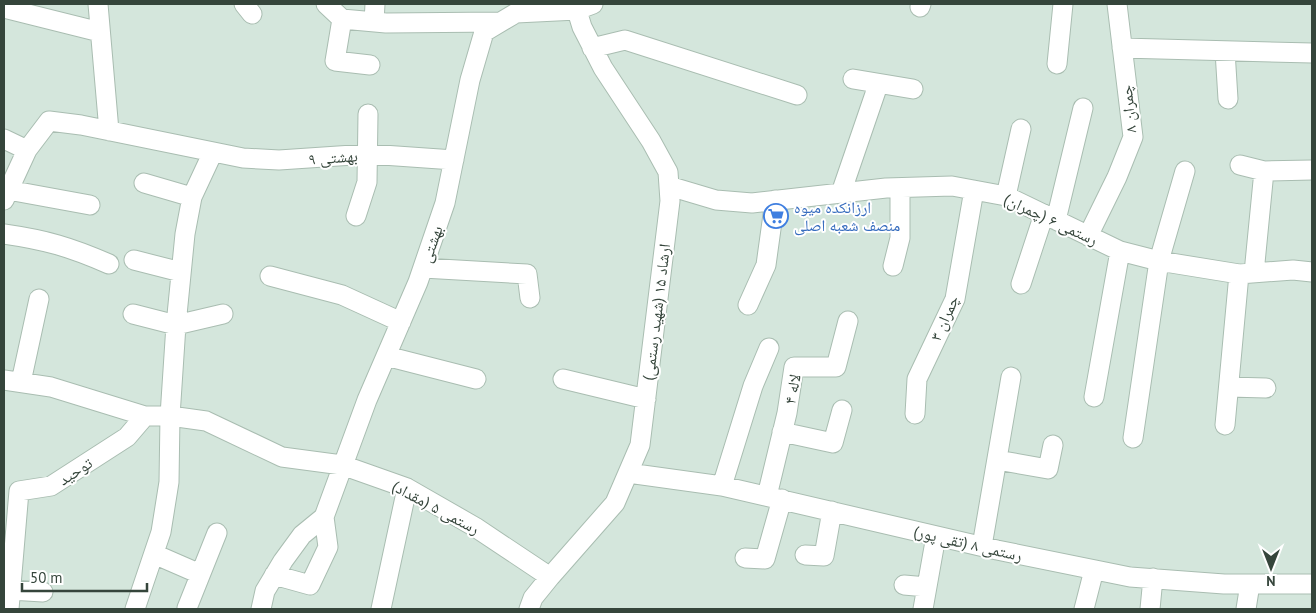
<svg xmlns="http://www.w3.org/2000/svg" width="1316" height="613" font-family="'PT Sans','Noto Naskh Arabic',sans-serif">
	<rect width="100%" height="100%" fill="#e6f2eb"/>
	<path fill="#d4e6dc" d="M4 4H1312V609H4Z"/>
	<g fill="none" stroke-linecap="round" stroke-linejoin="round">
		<defs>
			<path id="minor" d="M98 4 109 131
				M244 4 252 14
				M326 4 342 19 386 23 500 22
				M920 7 921 4
				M4 8 100 32
				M342 19 335 61 370 65
				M374 22 375 4
				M592 48 625 40 797 95
				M1122 48 1312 53
				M1225 51 1228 99
				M1057 64 1063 4
				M853 79 913 89
				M4 139 27 150
				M1240 165 1264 171 1312 170
				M144 183 192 197
				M669 186 716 200 752 203 886 188 952 186 1006 196 1120 251 1159 261 1239 274 1293 270 1312 272
				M8 190 90 205
				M841 193 878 85
				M1006 196 1021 129
				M4 200 27 150 49 121 81 125 243 158 279 160 368 154 454 160
				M356 216 367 182 368 114
				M1056 220 1083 108
				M4 234C46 240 70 247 109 264
				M1088 236 1117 177 1133 137 1117 4
				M134 260 181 272
				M893 266 900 238V188
				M423 268 527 274 530 298
				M1254 273 1264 171
				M270 276 342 295 401 322
				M1021 284 1044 214
				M748 305 766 265 775 200
				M133 314 176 325 223 314
				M386 356 476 379
				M563 379 646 399
				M4 380 51 387 145 416H170L206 421 282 457 342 465 407 488 475 527 550 577
				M21 382 39 299
				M1229 387 1266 388
				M1094 397 1120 251
				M915 414 917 379 955 299 974 190
				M1225 425 1239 274
				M782 432 833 443 842 410
				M1133 438 1159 261 1185 171
				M997 460 1048 469 1053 445
				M628 473 722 486 997 550 1130 577 1224 584H1312
				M722 486 753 386 769 348
				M767 496 787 413 794 367H836L848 321
				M982 546 1011 377
				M154 554 200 574
				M805 555 824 556 832 511
				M745 558 765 559 782 499
				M274 575 310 585 328 547 324 517
				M904 585 927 587
				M10 590 43 592
				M187 608 217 533
				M9 609 19 491 51 486 127 437 145 416
				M135 609 161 532 169 482 170 416 176 325 185 234 192 197 213 152
				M261 609 265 591 283 561 302 535 324 517 367 400 418 282 445 203 470 80 484 32 516 13 577 10 593 4
				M381 609 407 488
				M529 609 533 598 550 577 615 503 640 445 670 201 668 172 651 141 603 68 582 27 575 4
				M923 609 936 536
				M1084 609 1094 570
				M1150 609 1153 578
				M1246 609 1250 584"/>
		</defs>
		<use href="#minor" stroke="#a9bdb1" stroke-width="21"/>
		<use href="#minor" stroke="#fff" stroke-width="19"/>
	</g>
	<defs>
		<symbol id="supermarket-ring" viewBox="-11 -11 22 22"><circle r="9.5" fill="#fff" stroke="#3f7fe0" stroke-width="1.5"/><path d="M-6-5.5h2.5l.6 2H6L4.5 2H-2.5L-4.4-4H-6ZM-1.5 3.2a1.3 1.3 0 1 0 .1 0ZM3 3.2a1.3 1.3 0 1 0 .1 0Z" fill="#3f7fe0"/></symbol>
	</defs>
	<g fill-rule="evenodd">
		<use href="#supermarket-ring" x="762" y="202" width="28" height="28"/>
	</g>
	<g text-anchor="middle" stroke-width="4" stroke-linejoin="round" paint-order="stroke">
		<g font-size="16" fill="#35453b" stroke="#fff">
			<text transform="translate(1128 109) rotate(-96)" y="6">چمران ۸</text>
			<text transform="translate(333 157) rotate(-4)" y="6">بهشتی ۹</text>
			<text transform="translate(1051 219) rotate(25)" y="6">رستمی ۶ (چمران)</text>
			<text transform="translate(431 244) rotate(-71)" y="6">بهشتی</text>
			<text transform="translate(656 312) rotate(-83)" y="6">ارشاد ۱۵ (شهید رستمی)</text>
			<text transform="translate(944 318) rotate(-66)" y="6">چمران ۳</text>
			<text transform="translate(792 389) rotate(-79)" y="6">لاله ۴</text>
			<text transform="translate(75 471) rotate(-33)" y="6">توحید</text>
			<text transform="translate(436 507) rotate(28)" y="6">رستمی ۵ (مقداد)</text>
			<text transform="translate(968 543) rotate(13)" y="6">رستمی ۸ (تقی پور)</text>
		</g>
		<g font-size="16" fill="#366cbe" stroke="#fff" text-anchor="start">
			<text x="794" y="213">ارزانکده میوه<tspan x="794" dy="18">منصف شعبه اصلی</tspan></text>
		</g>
	</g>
	<rect width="1316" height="613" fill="none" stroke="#35453b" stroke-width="10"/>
	<g transform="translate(1271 568) rotate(180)" stroke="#ffffff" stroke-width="4" paint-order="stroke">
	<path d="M0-4L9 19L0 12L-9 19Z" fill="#35453b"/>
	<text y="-8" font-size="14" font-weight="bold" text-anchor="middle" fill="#35453b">N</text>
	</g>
	<path d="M22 583v8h125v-8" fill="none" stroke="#35453b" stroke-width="2.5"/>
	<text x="30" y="583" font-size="15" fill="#35453b" stroke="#ffffff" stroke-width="4" paint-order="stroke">50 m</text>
</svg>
